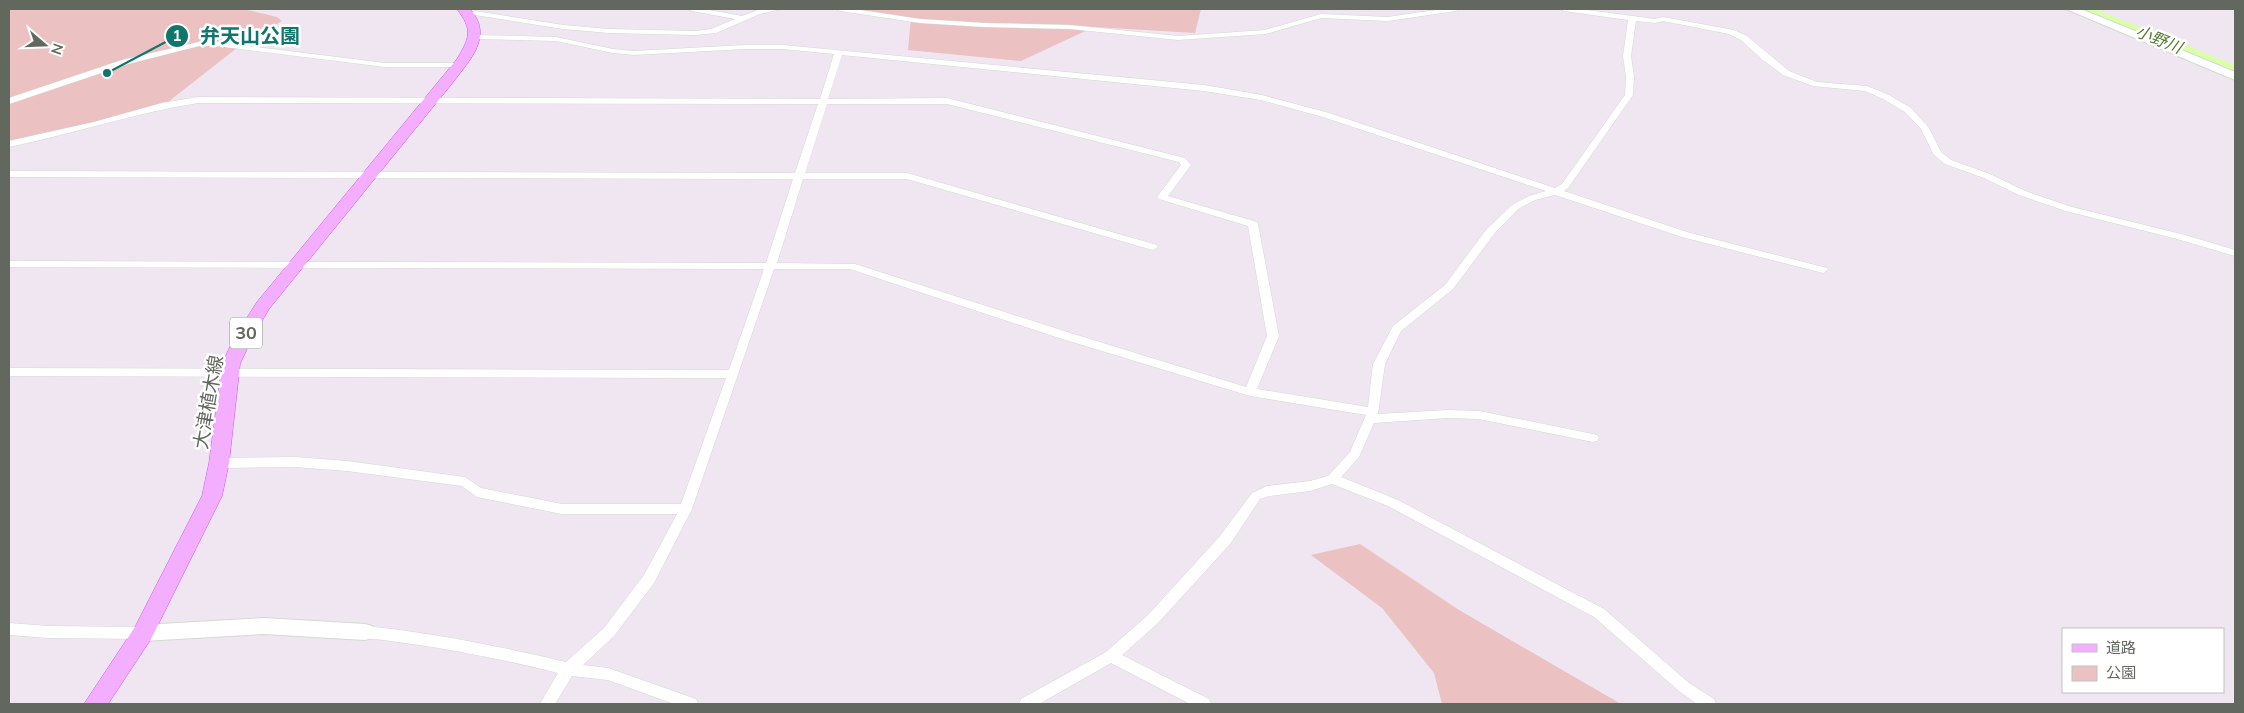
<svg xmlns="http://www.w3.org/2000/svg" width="2244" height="713" font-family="Mulish,'Noto Sans JP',sans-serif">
	<rect width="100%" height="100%" fill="#efe6f1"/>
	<path fill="#ebc1c1" d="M9 9H243L277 17 282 21 242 44 168 102 95 122 9 142Z
		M850 9H1201L1195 33 1094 27 1021 61 908 50 911 18Z
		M1360 544 1459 610 1621 704H1442L1434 673 1382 608 1311 555Z"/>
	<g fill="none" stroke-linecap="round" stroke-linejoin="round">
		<path fill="#d9ffa9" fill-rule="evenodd" d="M2076 9H2095L2235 65V74L2078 12Z"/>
		<defs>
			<path id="street" d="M688 9H704L742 16 758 10 782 9 760 14 716 33 695 35 609 33 563 29 475 15 471 13 475 11 563 25 609 29 695 31 711 29 735 19 692 11Z
				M836 9H854L920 19 984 23 1070 25 1178 36 1265 30 1321 14 1388 17 1442 9H1460L1456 11 1388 21 1321 18 1266 34 1178 40 1070 29 984 27 920 23 840 11Z
				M1560 9H1580L1655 19 1663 17 1734 30 1747 36 1789 71 1817 82 1867 86 1889 95 1911 108 1929 128 1941 152 1951 160 1990 174 2025 191 2072 207 2185 235 2235 250V256L2177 239 2066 211 2019 195 1984 178 1945 164 1934 155 1921 129 1905 112 1883 99 1865 91 1813 86 1783 75 1764 61 1741 40 1729 34 1663 21 1655 23 1636 21 1631 56 1634 77 1633 95 1568 188 1564 191 1690 233 1827 268 1828 270 1823 273 1682 237 1555 195 1535 200 1518 209 1494 234 1453 289 1401 331 1385 364 1378 414 1447 410 1479 411 1593 434 1597 435 1599 438 1597 441 1593 442 1479 419 1447 418 1374 423 1359 457 1341 477 1398 500 1604 609 1689 683 1714 699 1716 704H1697L1679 691 1594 617 1388 506 1332 484 1310 491 1269 496 1260 499 1230 544 1158 623 1122 655 1209 699 1211 704H1190L1111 663 1039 704H1019L1021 699 1106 652 1148 615 1220 536 1252 493 1267 486 1310 481 1328 476 1350 452 1366 415 1250 396 1056 337 850 269H774L692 509 654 583 614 636 583 665 608 668 696 699 698 704H674L608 680 572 676 555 704H540L558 673C494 657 430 645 365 638L360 636 358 632 360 628 365 626C433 633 499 646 566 662L604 628 644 575 677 514H562L477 497 462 486 347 471 295 467 219 468 215 466 213 463 215 460 219 458 295 457 347 461 465 477 481 488 562 504H681L726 378 9 376V368L729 370 764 269 9 267V261L766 263 793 179 9 177V171L795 173 818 104 198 103C134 113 72 134 9 147V141L94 122 162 103 198 97 820 99 834 54 783 49H745L634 55 613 53 556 41 475 39 471 37 475 35 556 37 613 49 634 51 745 45H783L1204 85 1262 95 1329 113 1555 188 1562 184 1625 95 1626 77 1623 56 1628 20 1564 11ZM842 55 1204 91 1261 100 1323 117 1546 191 1529 196 1512 205 1486 230 1445 285 1393 326 1373 364 1368 407 1257 389 1279 336 1258 224 1257 222 1168 196 1191 165 1185 158 947 98 828 99ZM827 104H947L1179 162 1181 165 1157 197 1159 199 1248 226 1267 336 1246 387 1064 331 855 264 777 263 803 179H907L1149 249 1153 250 1158 247 1157 245 907 173H805Z
				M199 42H217L385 63H458L462 65 458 67H385L217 46H199L128 64 9 104V98L122 60Z
				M9 623 48 626 143 627 148 629 150 633 148 637 143 639 48 638 9 635Z"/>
			<path id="secondary" d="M2066 9H2081L2235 72V80Z
				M264 618 365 624 372 626 375 632 372 638 365 640 264 634 143 641 136 639 133 633 136 627 143 625Z"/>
			<path id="primary" d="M457 9H470C495 37 468 62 450 86L269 309 252 338 240 364 229 463 222 496 151 639 108 704H84L135 627 202 496 209 463 222 364 234 338 257 302 457 59C470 37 473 30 457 9Z"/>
		</defs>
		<use href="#street" stroke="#d4d9d2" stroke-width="1"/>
		<use href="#secondary" stroke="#d4dad1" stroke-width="2"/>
		<use href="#primary" stroke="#d052ff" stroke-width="1"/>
		<use href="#street" fill="#fff" fill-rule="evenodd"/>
		<use href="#secondary" fill="#fff" fill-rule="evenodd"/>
		<use href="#primary" fill="#f3aeff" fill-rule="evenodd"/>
	</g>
	<g text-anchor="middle" stroke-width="5" stroke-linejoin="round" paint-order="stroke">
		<g font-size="16" font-style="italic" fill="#507a2a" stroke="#fff">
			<text transform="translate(2159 39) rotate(22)" y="6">小野川</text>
		</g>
		<rect fill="#fff" stroke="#91958e" stroke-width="1" x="230" y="317.5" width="32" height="31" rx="4"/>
		<g font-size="18" font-weight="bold" fill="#62685e">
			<text x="246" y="339">30</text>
		</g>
		<g font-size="19" fill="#62685e" stroke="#fff">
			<text transform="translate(208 402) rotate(-80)" y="7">大津植木線</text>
		</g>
	</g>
	<path fill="none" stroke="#0f766e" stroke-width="2" d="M107 73L177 36"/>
	<g fill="#0f766e" stroke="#fff" stroke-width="2">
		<circle cx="107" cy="73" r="5"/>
		<circle cx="177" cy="36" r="12"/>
	</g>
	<g font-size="15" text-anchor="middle" font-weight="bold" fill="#fff">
		<text x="177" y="41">1</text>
	</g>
	<g font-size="20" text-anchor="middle" font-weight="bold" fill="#0f766e" stroke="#fff" stroke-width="5" stroke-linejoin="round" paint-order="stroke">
		<text x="250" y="43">弁天山公園</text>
	</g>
	<rect width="2244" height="713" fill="none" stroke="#62685e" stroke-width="20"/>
	<rect x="2062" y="628" width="162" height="65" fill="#ffffff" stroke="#c0c3bf"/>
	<rect x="2072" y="644" width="25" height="8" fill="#f3aeff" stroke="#c0c3bf"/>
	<text x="2106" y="653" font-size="15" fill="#62685e">道路</text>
	<rect x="2072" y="666" width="25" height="15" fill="#ebc1c1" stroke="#c0c3bf"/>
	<text x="2106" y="678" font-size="15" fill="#62685e">公園</text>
	<g transform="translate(45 45) rotate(109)" stroke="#ffffff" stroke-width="4" paint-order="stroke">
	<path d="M0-4L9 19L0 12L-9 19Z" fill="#62685e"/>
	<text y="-8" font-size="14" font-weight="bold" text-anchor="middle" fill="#62685e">N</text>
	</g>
</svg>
